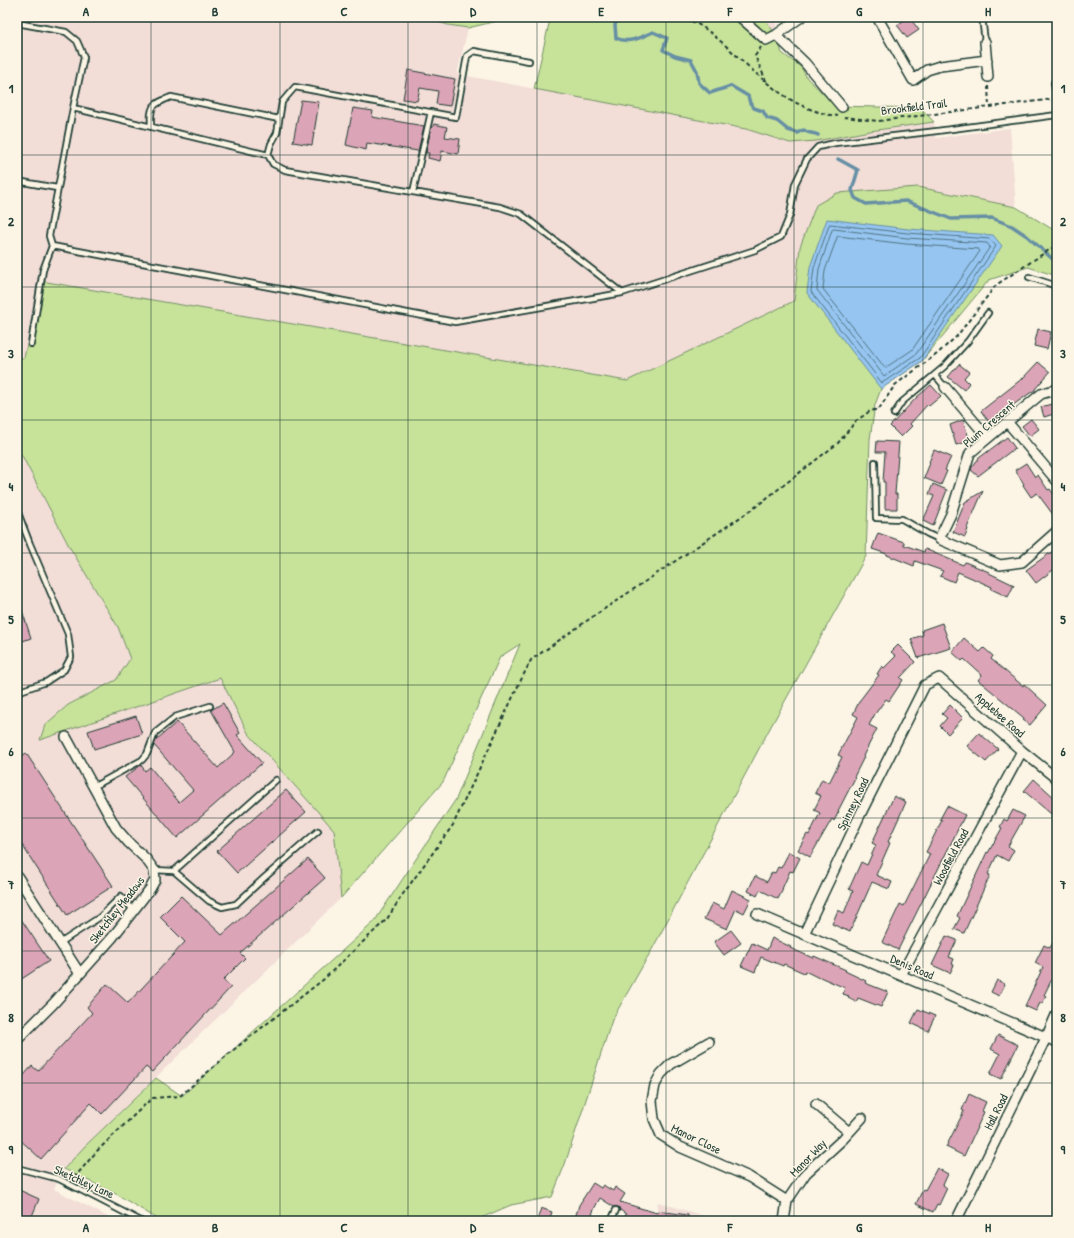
<svg xmlns="http://www.w3.org/2000/svg" width="1074" height="1238" font-family="'Patrick Hand',sans-serif">
	<rect width="100%" height="100%" fill="#fcf5e5"/>
	<filter id="ink" filterUnits="userSpaceOnUse"><feTurbulence type="fractalNoise" baseFrequency=".025" numOctaves="2"/><feDisplacementMap in="SourceGraphic" scale="8" xChannelSelector="R" yChannelSelector="G"/><feConvolveMatrix kernelMatrix="1 2 1 2 8 2 1 2 1" color-interpolation-filters="sRGB"/></filter>
	<g filter="url(#ink)">
		<path fill="#f2ddd7" d="M17 17H421L448 25 468 28 457 74 746 129 790 143 934 122 936 138 1010 128 1016 207 918 187 800 248 794 301 627 381 41 281 24 359 17 358Z
			M740 17H776V35Z
			M17 446 69 546 118 627 130 659 116 680 68 705 45 725 40 739 220 678 248 734 334 830 341 898 84 1147 64 1169 54 1189 116 1221H17Z
			M658 1202 721 1221H655Z"/>
		<path fill="#c7e299" stroke="#739066" d="M421 17H514L468 28 448 25Z
			M542 17 764 18 776 35 782 53 801 67 807 78 836 106 921 108 934 122 870 131 816 141 790 143 746 129 534 89 550 19Z
			M918 187 1016 207 1057 232V276L1028 267 989 280 922 361 881 389 875 405 870 439 866 556 770 728 655 944 612 1020 565 1164 552 1197 511 1205 474 1221H161L116 1194 64 1169 84 1147 156 1078 182 1096 374 922 456 799 520 644 500 657 443 782 341 898 334 830 248 733 220 678 40 740 45 725 68 705 116 680 130 659 118 627 69 546 17 446V358H24L41 281 627 381 794 301 800 247 816 205 837 193Z"/>
		<path fill="#96c5f1" stroke="#668fa5" d="M827 219 908 229 993 235 1002 246 922 361 881 389 807 293 810 267Z"/>
		<g fill="none" stroke-linecap="round" stroke-linejoin="round">
			<path stroke="#4f7380" stroke-width="1" d="M830 224 907 233 990 239 996 246 920 358 882 383 811 292 814 268Z
				M834 229 907 238 987 243 990 247 916 354 884 376 817 290 819 269 832 230Z
				M838 236 906 244 978 249 980 251 912 350 885 368 823 289 825 271Z"/>
			<path stroke="#668fa5" stroke-width="3.5" d="M618 17 615 25 616 38C629 44 640 38 653 32L667 38 663 50 675 56 691 60 697 71 699 83 710 93 731 86 748 96 750 103 754 108 763 111 767 118 777 121 788 130 798 133 800 131 804 130C810 135 813 132 818 135
				M838 159 858 170 852 190 855 198 866 204 906 201 951 219 992 218 1012 226 1027 236 1057 263"/>
		</g>
		<path fill="#dca4b7" stroke="#1f3d34" d="M909 17 919 30 907 38 897 25Z
			M408 70 455 79 450 106 436 104 438 91 420 88 417 101 403 99Z
			M301 100 319 102 312 145 293 142Z
			M353 108 373 111 372 117 424 126 418 151 367 143 366 150 346 145Z
			M434 124 447 127 445 137 460 139 458 154 442 151 440 161 428 158 429 153H426L431 127H433Z
			M1038 329 1051 332 1047 349 1034 346Z
			M1038 362 1050 372 1035 389V391H1033L989 422 981 411 1023 378Z
			M959 364 969 372 964 378 969 383 964 390 948 377Z
			M931 385 941 396 929 406 928 404 910 424 912 426 901 437 890 426 916 398Z
			M1055 403 1057 413 1044 417 1041 407Z
			M1031 419 1039 429 1030 436 1022 426Z
			M963 420 970 441 956 445 950 425Z
			M1007 437 1015 448 978 476 971 470 972 467 979 458Z
			M877 441 899 442 895 494H897V509H885V482H883L885 452H876Z
			M934 450 951 457 945 470 947 471 941 485 924 478 930 463 929 462Z
			M1026 463 1035 477 1038 475 1048 490 1050 489 1057 499V520L1037 493 1031 497 1023 485 1024 484 1015 470Z
			M933 484 947 490 933 526 923 521 934 496 929 494Z
			M983 491 967 528 968 529 965 537 953 532 965 502Z
			M878 533 904 542V545L924 552 925 549 963 565 965 562 989 572V573L1014 585 1008 597 991 589 992 587 958 572 954 582 940 576 943 571 915 561 914 566 887 555V554L872 549Z
			M1057 548V567L1036 583 1026 570Z
			M19 601 31 638 17 643V602Z
			M942 623 951 648 918 658 911 639 923 635 922 630Z
			M964 638 980 652 984 648 993 656 991 659 1023 686 1024 684 1047 705 1030 725 1023 720 1024 718 978 680 982 675 964 659 962 661 952 652Z
			M898 645 915 662 900 678 903 680 889 701 886 699 875 714 869 725 877 729 863 756 864 757 854 777 855 778 838 811H839L834 821 832 819 810 857 798 850 807 834 809 835 820 813 814 810 821 796 815 793 822 779 829 783 842 757 838 755 858 717 853 714 860 700 879 675 877 674 882 666 884 668 896 656 891 652Z
			M223 703 240 733 237 735 262 763 177 838 125 777 141 765 145 771 150 767 179 802 193 790 154 745 156 740 177 722 218 768 235 752 211 710Z
			M950 705 963 718 948 734 940 726 947 718 942 714Z
			M136 716 142 734 94 749 88 731Z
			M979 733 998 749 986 762 967 746Z
			M26 753 113 886 67 915 17 837V759Z
			M1034 779 1057 800V819L1024 791Z
			M286 790 306 812 237 873 217 851Z
			M894 796 906 802 888 842 890 843 876 875 892 882 889 889 872 882 850 932 832 924 838 910 844 913 853 891 849 889 861 862 867 865 876 845 872 843Z
			M947 806 965 815 898 950 882 942 900 904 904 906 930 854 926 852 942 820 940 819Z
			M1013 810 1025 816 1008 846 1014 850 1008 861 997 855 988 874 990 875 964 933 954 929 960 918 957 916 987 852 988 853 1002 828 1000 827 1004 819 1007 821Z
			M789 852 800 858 793 872 790 871 782 889H783L778 899 760 890 757 896 748 891 755 876 767 882 772 872 775 873 778 867 781 868Z
			M308 859 325 878 240 953 245 958 223 980 231 987 152 1072 146 1067 102 1114 91 1103 41 1159 17 1137V1083L32 1066 38 1071 92 1013 87 1007 107 984 128 1003 185 942 160 917 181 896 222 935Z
			M732 890 751 899 744 913 736 909 727 929 704 919 712 903 724 909Z
			M17 913 49 961 17 982Z
			M731 930 741 943 724 955 714 942Z
			M1057 935V969L1044 995 1046 996 1042 1004 1040 1003 1036 1011 1025 1006 1043 967 1035 963 1044 945 1050 948Z
			M946 936 957 940 949 957 954 959 952 964 954 965 950 973 932 965Z
			M772 938 791 947 790 948 813 958 814 956 846 970 845 971 866 981 865 983 888 992 881 1007 858 998 856 1002 848 998 849 996 843 994 845 988 820 977 819 978 805 971 804 973 784 964 783 966 761 957 755 972 741 966 752 943 767 950Z
			M997 980 1005 984 999 996 991 992Z
			M918 1009 935 1016 928 1031 911 1023Z
			M998 1035 1018 1045 1001 1079 990 1074 1000 1054 991 1049Z
			M969 1094 986 1102 982 1111 984 1112 964 1156 946 1147 964 1111 962 1110Z
			M937 1168 948 1174 943 1185 947 1188 939 1205 937 1204 933 1212 916 1204 923 1189 925 1190Z
			M593 1183 601 1188 603 1185 613 1191 615 1187 625 1194 620 1202 657 1213 658 1211 688 1215V1221H624L626 1214 620 1210 618 1207H614L600 1198 594 1209 590 1221H584L575 1218 579 1205Z
			M17 1189 39 1199 30 1221H17Z
			M541 1208 552 1212 549 1221H537Z"/>
		<g fill="none" stroke-linecap="round" stroke-linejoin="round">
			<defs>
				<path id="lane" d="M982 17 985 42
					M17 23 66 32 77 41 84 57 73 108 49 236 52 246 455 322 622 293
					M529 61 474 51 467 56 456 117 295 87 282 102 277 133 271 144 268 155 273 164 285 170 500 207 521 214 622 293 755 250 781 237 790 215 795 184 807 159 818 147 835 143 937 131 1057 115
					M73 108 268 155
					M151 127C150 106 151 105 171 97L279 119
					M17 181 57 188
					M413 192 431 112
					M1029 277 1057 286
					M31 344 43 270 52 246
					M935 375 945 387
					M894 414 902 402 945 366 968 341 988 313
					M875 462 876 518 902 519 928 534 939 539
					M17 510 30 544 68 634 71 657 64 670 46 682 17 692
					M276 780 174 871 209 901 222 907 236 904 264 878 318 831
					M93 787 142 760 147 754 155 733 175 717 210 706
					M154 870 174 871
					M60 943 100 917 121 896 134 911
					M17 1168 59 1179 69 1184 141 1221
					M611 1221 616 1210"/>
				<path id="street" d="M740 17 766 40 776 35 801 17
					M877 17 913 80 927 70 940 66 987 60
					M776 35 805 63 842 107
					M985 42 988 77
					M1056 83 1057 89
					M945 387 988 438
					M1057 389 1041 394 970 453 951 514 939 539 1000 565 1022 562 1057 531
					M1008 423 1057 481
					M17 876 80 974
					M757 914 1057 1042
					M804 934 861 813 925 685 939 678 1022 751 1057 779
					M901 975 1022 751
					M17 1040 53 1004 112 938 150 889 155 880 154 870 146 859 129 843 116 828 66 737
					M709 1042 671 1064 661 1074 655 1085 652 1101 654 1119 661 1135 680 1147 749 1177 787 1201
					M816 1104 849 1132
					M784 1221 787 1201 806 1173 843 1139 862 1118
					M956 1221 1046 1038 1057 1013"/>
			</defs>
			<use href="#lane" stroke="#1f3d34" stroke-width="8"/>
			<use href="#street" stroke="#1f3d34" stroke-width="12"/>
			<path stroke="#1f3d34" stroke-width="2" stroke-dasharray="4 3" stroke-linecap="butt" d="M685 17C691 21 698 24 704 28 748 60 779 109 838 116
				M761 47 755 56 767 83
				M988 86 989 107
				M844 117 878 121 1054 99
				M74 1178 97 1151 152 1098 180 1096 232 1051 324 979 387 919 403 894 453 825 519 684 531 660 588 620 754 508 838 443 856 421 870 411 879 409 895 385 937 354 957 336 996 285 1052 248 1057 247"/>
			<use href="#lane" stroke="#fcf5e5" stroke-width="4.5"/>
			<use href="#street" stroke="#fcf5e5" stroke-width="9"/>
		</g>
	</g>
	<path fill="none" stroke="#1f3d34" stroke-width="1" stroke-opacity="0.55" d="M151 17V1221M280 17V1221M408 17V1221M537 17V1221M666 17V1221M794 17V1221M923 17V1221M17 155H1057M17 287H1057M17 420H1057M17 553H1057M17 685H1057M17 818H1057M17 951H1057M17 1083H1057"/>
	<g text-anchor="middle" stroke-width="3" stroke-linejoin="round" paint-order="stroke">
		<g font-size="12" fill="#1f3d34" stroke="#fcf5e5">
			<text transform="translate(914 107) rotate(-7)" y="4">Brookfield Trail</text>
			<text transform="translate(989 424) rotate(-41)" y="4">Plum Crescent</text>
			<text transform="translate(1000 715) rotate(41)" y="4">Applebee Road</text>
			<text transform="translate(853 804) rotate(-64)" y="4">Spinney Road</text>
			<text transform="translate(951 857) rotate(-62)" y="4">Woodfield Road</text>
			<text transform="translate(117 910) rotate(-52)" y="4">Sketchley Meadows</text>
			<text transform="translate(912 967) rotate(23)" y="4">Denis Road</text>
			<text transform="translate(996 1112) rotate(-63)" y="4">Hall Road</text>
			<text transform="translate(696 1139) rotate(26)" y="4">Manor Close</text>
			<text transform="translate(808 1158) rotate(-46)" y="4">Manor Way</text>
			<text transform="translate(84 1182) rotate(24)" y="4">Sketchley Lane</text>
		</g>
	</g>
	<rect width="1074" height="1238" fill="none" stroke="#fcf5e5" stroke-width="44"/>
	<rect x="22" y="22" width="1030" height="1194" fill="none" stroke="#1f3d34" stroke-width="1.5"/>
	<g font-size="13" text-anchor="middle" font-weight="bold" fill="#1f3d34">
		<text x="86" y="16">A</text>
		<text x="215" y="16">B</text>
		<text x="344" y="16">C</text>
		<text x="473" y="16">D</text>
		<text x="601" y="16">E</text>
		<text x="730" y="16">F</text>
		<text x="859" y="16">G</text>
		<text x="988" y="16">H</text>
		<text x="11" y="93">1</text>
		<text x="1063" y="93">1</text>
		<text x="11" y="226">2</text>
		<text x="1063" y="226">2</text>
		<text x="11" y="358">3</text>
		<text x="1063" y="358">3</text>
		<text x="11" y="491">4</text>
		<text x="1063" y="491">4</text>
		<text x="11" y="624">5</text>
		<text x="1063" y="624">5</text>
		<text x="11" y="756">6</text>
		<text x="1063" y="756">6</text>
		<text x="11" y="889">7</text>
		<text x="1063" y="889">7</text>
		<text x="11" y="1022">8</text>
		<text x="1063" y="1022">8</text>
		<text x="11" y="1154">9</text>
		<text x="1063" y="1154">9</text>
		<text x="86" y="1232">A</text>
		<text x="215" y="1232">B</text>
		<text x="344" y="1232">C</text>
		<text x="473" y="1232">D</text>
		<text x="601" y="1232">E</text>
		<text x="730" y="1232">F</text>
		<text x="859" y="1232">G</text>
		<text x="988" y="1232">H</text>
	</g>
</svg>
